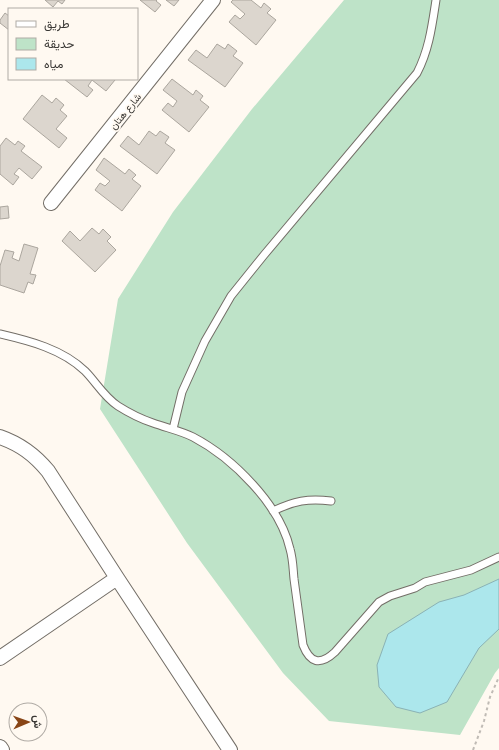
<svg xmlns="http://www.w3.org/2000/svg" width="499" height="750" font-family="'PT Sans',Vazirmatn,sans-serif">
	<rect width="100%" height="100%" fill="#fff9f1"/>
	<path fill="#bee3c8" d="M344 0H499V668L495 673 460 735 329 721 283 673 187 543 100 409 118 299 173 212 252 109Z"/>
	<path fill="#ace7ec" stroke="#8ab2b5" d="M499 579V629L479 648 447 702 420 713 396 707 379 687 377 665 388 634 439 602 464 595Z"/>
	<path fill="#dcd6ce" stroke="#aba69e" d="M45 0H65L62 4 58 1 53 7Z
		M140 0H157L156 1 161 5 155 12Z
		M166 0H179L174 6Z
		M233 0H251L261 8 264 3 271 9 267 13 276 20 256 45 229 22 235 15 240 19 245 14 231 2Z
		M5 13 9 16V30L0 23V20Z
		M217 44 225 49 228 44 237 51 233 56 243 63 225 87 188 60 196 50 207 58Z
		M64 79H114L115 80 106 91 92 80 88 86 93 90 87 97Z
		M172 79 193 95 196 90 203 96 200 100 209 107 189 132 162 110 168 103 173 107 177 101 163 90Z
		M42 95 52 103 56 98 64 105 60 110 67 116 56 129 67 138 59 148 23 119Z
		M149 131 156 136 160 131 169 137 165 143 175 150 157 174 120 146 128 136 139 145Z
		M6 138 15 145 18 141 25 146 21 151 42 167 32 179 19 168 14 174 19 177 13 185 0 174V146Z
		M104 158 125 174 129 169 136 175 132 179 141 186 122 211 95 190 100 183 105 186 110 181 96 170Z
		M8 206 9 218 0 219V207Z
		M92 228 99 234 103 229 111 237 107 241 116 250 95 272 62 241 70 231 80 241Z
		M24 244 38 248 30 274 36 275 33 284 28 282 24 293 0 285V266L5 250 14 252 12 258 19 261Z"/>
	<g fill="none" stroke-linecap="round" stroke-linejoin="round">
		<defs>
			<path id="service" d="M0 334C30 341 62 349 85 371 96 382 104 397 118 406 129 413 141 419 153 423 167 428 181 431 193 437 233 458 280 505 290 549 293 559 293 569 294 579 297 601 300 623 303 645 310 663 320 666 335 652L379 602 390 596 415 588 425 582 471 570 499 557
				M173 429 182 392 205 341 231 296 264 255 417 73C429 50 432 26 436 0
				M273 511C294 501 308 498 331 501"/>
			<path id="minor" d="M51 203 213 0
				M0 437C20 444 34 454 48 471L117 578 230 750
				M0 658 117 578
				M0 747 2 750"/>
		</defs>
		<use href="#service" stroke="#736e67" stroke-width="9"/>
		<use href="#minor" stroke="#736e67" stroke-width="16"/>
		<path stroke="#c0bbb5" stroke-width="2" stroke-dasharray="3 3" stroke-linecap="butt" d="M473 750 484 721 490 697 499 677"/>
		<use href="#service" stroke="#fff" stroke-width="7"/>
		<use href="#minor" stroke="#fff" stroke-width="14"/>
	</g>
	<g text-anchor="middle" stroke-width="3.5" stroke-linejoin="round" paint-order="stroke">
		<g font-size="10" fill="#393734" stroke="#fff9f1">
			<text transform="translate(125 111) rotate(-51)" y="4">شارع هتان</text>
		</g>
	</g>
	<rect x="8" y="8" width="130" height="72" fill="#fff9f1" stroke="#b0aba5"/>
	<rect x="16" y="21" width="20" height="6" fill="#ffffff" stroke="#b0aba5"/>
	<text x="44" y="28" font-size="12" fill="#393734">طريق</text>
	<rect x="16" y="38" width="20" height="12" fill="#bee3c8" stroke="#b0aba5"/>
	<text x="44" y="48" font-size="12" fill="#393734">حديقة</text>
	<rect x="16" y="58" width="20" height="12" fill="#ace7ec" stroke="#b0aba5"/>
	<text x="44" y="68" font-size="12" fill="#393734">مياه</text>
	<g transform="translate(28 722) rotate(88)"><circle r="19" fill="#fff9f1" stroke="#b0aba5"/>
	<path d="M0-3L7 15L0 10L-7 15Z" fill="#884516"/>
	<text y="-6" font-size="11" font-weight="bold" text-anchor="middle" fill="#393734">ش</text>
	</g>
</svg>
